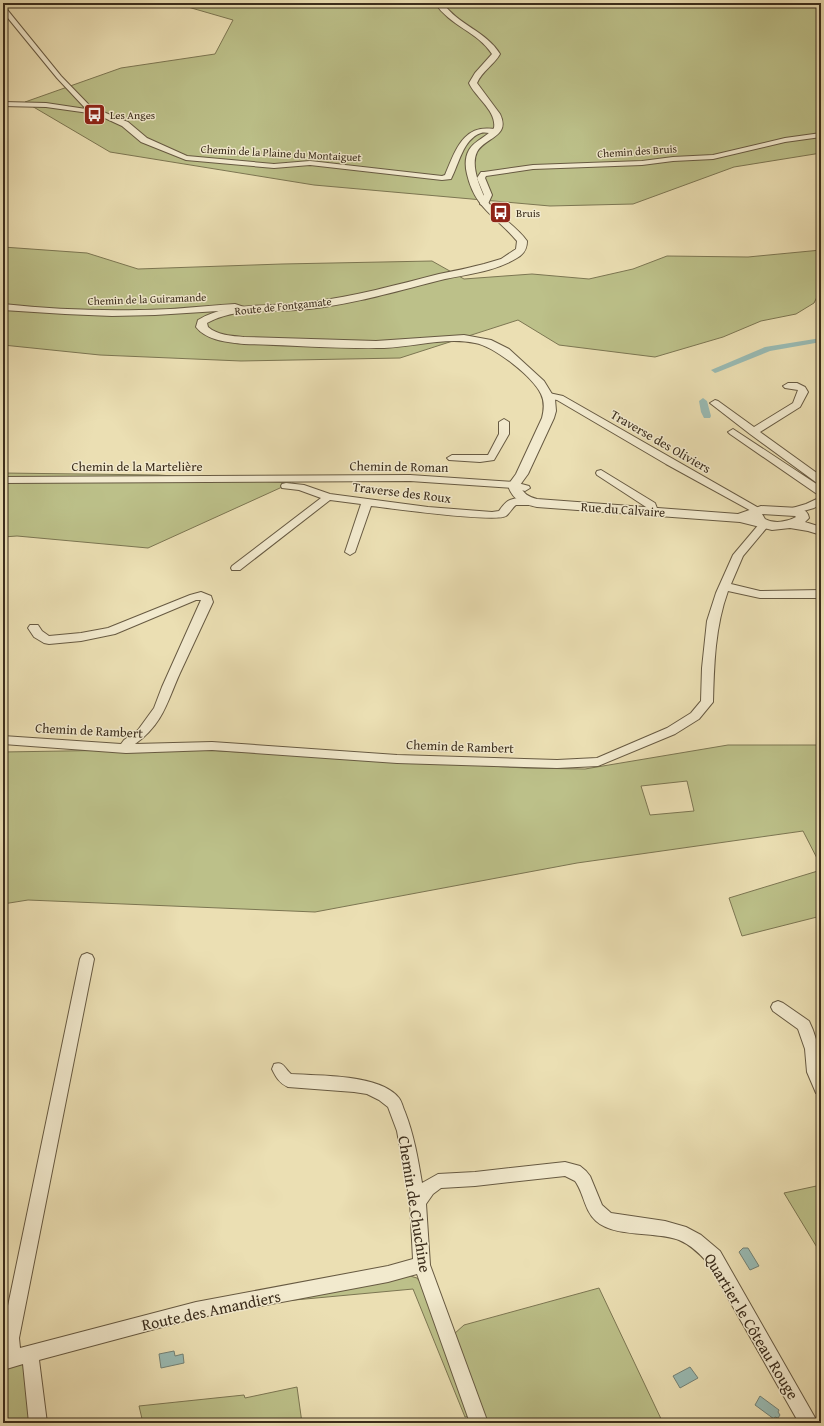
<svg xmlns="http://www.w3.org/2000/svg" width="824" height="1426" font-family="'Gentium Book Plus',serif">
	<rect width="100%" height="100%" fill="#ebdfb3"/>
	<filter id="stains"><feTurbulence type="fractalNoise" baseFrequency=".005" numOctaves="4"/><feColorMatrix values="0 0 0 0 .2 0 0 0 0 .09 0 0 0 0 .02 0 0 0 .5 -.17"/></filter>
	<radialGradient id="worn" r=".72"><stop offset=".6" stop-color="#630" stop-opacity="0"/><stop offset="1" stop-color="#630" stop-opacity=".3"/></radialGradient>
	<path fill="#bcc089" stroke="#7c7652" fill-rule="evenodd" d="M174 3H821V153L734 167 633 204 550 206 314 185 110 152 25 102 121 68 215 54 233 20Z
		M3 247 87 253 138 269 282 264 432 261 464 279 532 274 589 279 633 269 667 256 748 257 821 250V295H818L814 303 796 314 761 321 723 337 655 357 559 345 518 320 400 358 241 361 100 355 3 345Z
		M3 473 158 475 291 483 148 548 17 536 3 537Z
		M728 745H821V866L803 831 577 863 315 912 28 900 3 904V752L186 749 525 768 585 769ZM687 781 694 811 650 815 641 786Z
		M821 870V916L742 936 729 898Z
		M821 1185V1254L784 1193Z
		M407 1275 417 1278 426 1290 470 1416 465 1417 413 1289 284 1301Z
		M599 1288 663 1423H484L454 1334 464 1325Z
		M22 1362 27 1366 33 1423H3V1367Z
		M297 1387 302 1423H143L139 1406 244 1395 245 1398Z"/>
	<path fill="#99bbb4" stroke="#738277" d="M743 1248H748L759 1266 750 1270 739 1252Z
		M174 1351 175 1356 183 1354 184 1363 161 1368 159 1354Z
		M690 1367 698 1378 680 1388 673 1376Z
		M760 1396 779 1410 778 1412 780 1415 778 1418 775 1417 774 1419 755 1405Z"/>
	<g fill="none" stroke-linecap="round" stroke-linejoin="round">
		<path fill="#99bbb4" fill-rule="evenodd" d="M821 338V342L770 351 718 372 715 373 711 370 765 347Z
			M703 398 707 401 711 416 710 418H704L701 412 699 401Z"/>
		<defs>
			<path id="minor" d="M3 6 5 7 61 76 91 107 128 122 147 138 187 156 274 164 310 161 442 176 445 175C456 149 464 122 498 130L499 132C494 136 487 131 481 133 463 139 459 164 451 179L442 180 310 165 274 168 186 160 141 142 122 126 96 114 46 107 3 106V102L46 103 86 109 57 78 3 12Z
				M821 133V137L785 142 713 159 673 161 642 165 533 169 486 176 485 178 492 195 487 206H484L480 204 484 195 477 178 481 172H484L533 165 642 161 673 157 713 155 785 138Z
				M3 304C49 309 94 311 140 310 172 310 203 306 235 304L247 308 248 310 244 313 234 310 155 315 112 316 65 314 3 310Z
				M797 383 805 387 808 392 800 407 760 432 821 476V484L817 483 750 434 710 403 715 400 718 401 754 427 793 403 798 390 785 388 783 386 788 383Z
				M549 393 563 396 764 511 763 513H755L666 464 557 400 546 398 544 396Z
				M504 419 509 422V434L494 460 480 462 449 460 447 458 452 455H488L499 434V422Z
				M733 429 821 487V495L817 494 730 434 728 432Z
				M601 470 655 503 658 511 657 513H649L646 507 597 475 596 473 597 471Z
				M410 475 514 482 529 486 530 488 525 491 514 488 410 481 3 483V477Z
				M286 483 304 485 330 494 428 507 492 512 499 511C502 507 505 502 510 500 516 497 531 497 535 502L530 505H516C512 508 510 513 506 516 495 523 389 508 371 506L355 552 350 555 345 552 361 504 330 500 240 570H232L231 568 232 566 321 498 299 490 282 488 281 486 282 484Z
				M821 497V504L814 508 793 514 788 511 789 509 806 504Z
				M764 522 769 525 743 556 731 584 760 591 821 590V598H760L728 591C715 627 714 664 713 702L699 719 675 734 598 766 557 768 397 763 212 750 126 753 3 744V736L121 744 124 740 138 730 154 708 162 687 201 600H196L115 634 81 641 49 644 44 643 34 637 28 628 30 625H38L42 631 49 636 81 633 108 628 190 595 201 592 211 596 213 602C202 626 191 649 180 673 167 702 163 724 135 744L212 742 397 755 557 760 597 758 667 728 691 713 701 701 702 668 707 621 716 593 733 555 760 523Z
				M87 953 92 955 94 959 19 1338 20 1348 196 1302 388 1266 413 1259 410 1202 397 1131 388 1107 379 1100 367 1094 354 1092 288 1087C279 1083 276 1077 272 1069L274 1064C284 1061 284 1068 291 1074 320 1076 380 1074 399 1098 402 1102 403 1108 405 1112 414 1135 418 1159 422 1183L438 1174 475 1172 565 1162 580 1166 586 1171 590 1176 602 1205 611 1213 665 1221 686 1227 701 1235 720 1251 818 1423H799L708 1263C700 1254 691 1245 679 1240 655 1231 615 1238 596 1221 584 1210 584 1193 575 1181L565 1176 475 1186 441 1188 433 1194 426 1204 430 1265 488 1423H470L417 1274 388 1282 196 1318 39 1360 47 1423H29L23 1364 3 1370V1330L80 959 82 955Z
				M778 1001 783 1003 809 1021C821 1045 821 1069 821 1095L816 1093 807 1072 805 1049 798 1029 773 1011 771 1007 773 1003Z"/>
			<path id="tertiary" d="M435 3H443C458 25 486 31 500 54 494 65 482 71 477 83L500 114C511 137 485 137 477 152 471 164 478 182 483 194 492 213 515 224 527 241 527 249 524 254 517 258 496 271 469 274 445 279 400 290 355 304 309 309 276 313 237 306 207 323L208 327C217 335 232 336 244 337L376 341 464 335 491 340 509 349 544 381 555 399 556 411 554 418 528 474 520 485C523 494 529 497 537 499L738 514 761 506 799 508C805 510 808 512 809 518L805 522 821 527V535L808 531 790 528 772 530 740 522 537 507C523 504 512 500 508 485L516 474 542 418C544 410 545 402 541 394 533 377 494 346 475 343 445 337 414 347 384 348 338 349 291 345 244 344 228 342 207 341 196 327L198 320C232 300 274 308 311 302 355 296 397 285 439 274 454 271 469 268 484 264L501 259 516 249 517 241C496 216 475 209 467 174 465 166 465 157 469 150 475 140 487 137 494 128 497 111 475 97 469 83L475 73 492 54C478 32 450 26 435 3ZM762 514 795 516 796 517C787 522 774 524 765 519Z"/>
		</defs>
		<use href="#minor" stroke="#675a42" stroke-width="2"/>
		<use href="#tertiary" stroke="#675a42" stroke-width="2"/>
		<use href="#minor" fill="#f2eace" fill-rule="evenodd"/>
		<use href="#tertiary" fill="#f2eace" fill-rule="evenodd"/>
	</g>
	<defs>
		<symbol id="bus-square" viewBox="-11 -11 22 22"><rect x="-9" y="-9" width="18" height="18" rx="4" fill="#8f2418" stroke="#f2eace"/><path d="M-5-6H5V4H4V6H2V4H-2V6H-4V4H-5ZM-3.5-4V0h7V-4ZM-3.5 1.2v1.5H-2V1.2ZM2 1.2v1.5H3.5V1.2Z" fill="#fff"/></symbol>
	</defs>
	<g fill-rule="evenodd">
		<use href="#bus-square" x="82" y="102" width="25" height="25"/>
		<use href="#bus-square" x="488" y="200" width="25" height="25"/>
	</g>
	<g text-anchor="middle" stroke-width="3" stroke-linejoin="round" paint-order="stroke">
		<g font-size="11" fill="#3b2d1c" stroke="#f2eace" text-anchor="start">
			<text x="110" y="119">Les Anges</text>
			<text x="516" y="217">Bruis</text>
		</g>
		<g font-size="11" fill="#3b2d1c" stroke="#f2eace">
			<text transform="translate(637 151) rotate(-4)" y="4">Chemin des Bruis</text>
			<text transform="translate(281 153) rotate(3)" y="4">Chemin de la Plaine du Montaiguet</text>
			<text transform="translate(147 299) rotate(-2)" y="4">Chemin de la Guiramande</text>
			<text transform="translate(283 306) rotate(-6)" y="4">Route de Fontgamate</text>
		</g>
		<g font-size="13" fill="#3b2d1c" stroke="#f2eace">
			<text transform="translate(661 441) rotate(30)" y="5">Traverse des Oliviers</text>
			<text x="137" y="471">Chemin de la Martelière</text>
			<text transform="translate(399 466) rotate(1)" y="5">Chemin de Roman</text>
			<text transform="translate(402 492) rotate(7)" y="5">Traverse des Roux</text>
			<text transform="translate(623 509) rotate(4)" y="5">Rue du Calvaire</text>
			<text transform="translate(89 730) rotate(3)" y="5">Chemin de Rambert</text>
			<text transform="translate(460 746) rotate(2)" y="5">Chemin de Rambert</text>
		</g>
		<g font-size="16" fill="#3b2d1c" stroke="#f2eace">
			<text transform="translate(415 1204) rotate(81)" y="6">Chemin de Chuchine</text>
			<text transform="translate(211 1310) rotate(-12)" y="6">Route des Amandiers</text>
			<text transform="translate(752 1326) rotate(59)" y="6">Quartier le Côteau Rouge</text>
		</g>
	</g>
	<rect width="824" height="1426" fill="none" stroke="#ebdfb3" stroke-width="16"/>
	<rect x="4" y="4" width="816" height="1418" fill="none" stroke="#3b2d1c" stroke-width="2"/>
	<rect x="8" y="8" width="808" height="1410" fill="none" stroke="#3b2d1c"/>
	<rect width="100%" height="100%" filter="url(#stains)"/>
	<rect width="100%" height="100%" fill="url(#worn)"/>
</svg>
